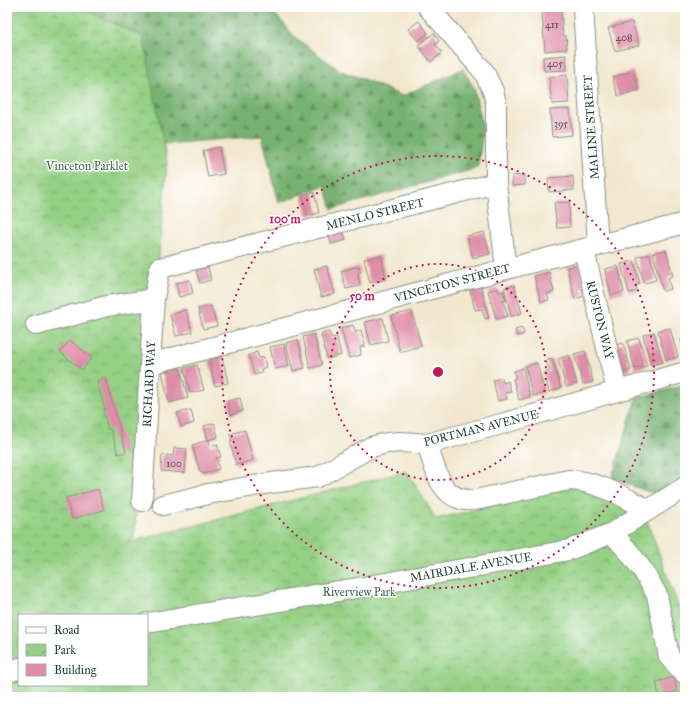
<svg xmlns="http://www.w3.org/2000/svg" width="692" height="704" font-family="'IM FELL Great Primer',serif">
	<defs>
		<pattern id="forest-firs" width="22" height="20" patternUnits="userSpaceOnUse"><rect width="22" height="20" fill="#78b272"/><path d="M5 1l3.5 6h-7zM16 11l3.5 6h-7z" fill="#62925e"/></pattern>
		<pattern id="park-crowns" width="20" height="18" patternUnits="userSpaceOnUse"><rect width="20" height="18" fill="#95d085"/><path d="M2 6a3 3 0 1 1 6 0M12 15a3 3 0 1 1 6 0" fill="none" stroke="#79aa6e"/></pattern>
	</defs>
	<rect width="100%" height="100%" fill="#fff"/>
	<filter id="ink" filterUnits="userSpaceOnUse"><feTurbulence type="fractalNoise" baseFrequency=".025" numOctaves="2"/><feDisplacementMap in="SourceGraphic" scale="8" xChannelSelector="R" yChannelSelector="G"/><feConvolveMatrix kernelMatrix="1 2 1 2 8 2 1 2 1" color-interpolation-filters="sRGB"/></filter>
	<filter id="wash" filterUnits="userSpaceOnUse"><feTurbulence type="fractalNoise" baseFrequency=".012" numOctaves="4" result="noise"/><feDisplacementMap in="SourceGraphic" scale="16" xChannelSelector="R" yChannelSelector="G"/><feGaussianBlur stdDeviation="0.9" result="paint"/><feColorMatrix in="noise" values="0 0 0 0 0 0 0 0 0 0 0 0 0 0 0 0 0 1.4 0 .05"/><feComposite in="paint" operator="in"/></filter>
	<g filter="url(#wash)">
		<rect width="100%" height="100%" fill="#f2e7ce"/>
		<path fill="url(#forest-firs)" stroke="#4c7853" d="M7 7H252L273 11 295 37 339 70 371 82 402 96 463 69 474 88 483 129 478 168 332 209 325 185 279 203 262 136 164 144 106 172Z
			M685 385V475L654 494 612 478 636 398Z"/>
		<path fill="url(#park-crowns)" stroke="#5a865c" fill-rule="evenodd" d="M7 7H77L143 37 167 163 134 538 126 543 407 471 436 519 574 486 641 504 685 625V697H7ZM19 615H147V685H19Z"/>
		<g id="blocks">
			<path fill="#df8ca7" d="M561 10 563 36H566L567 49 545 51 542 12Z
				M419 21 428 33 418 41 408 29Z
				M632 22 639 45 615 51 608 28Z
				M434 33 439 41 435 44 442 53 431 62 418 45Z
				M566 55 567 70 544 71 543 57Z
				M633 71 639 90 618 96 612 77Z
				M567 75 569 103 552 104 549 77Z
				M570 109 572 135 552 137 550 110Z
				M219 147 224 174 208 177 203 151Z
				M525 175V185L512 186V176Z
				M573 176 574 190 549 192 548 178Z
				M314 192 319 213 308 216 302 195Z
				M569 202 570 227 557 228 554 203Z
				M343 231 346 240 331 244 329 235Z
				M484 232 490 254 473 258 467 236Z
				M666 250 673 276 668 278 671 289 663 291 653 253Z
				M650 254 656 280 644 283 637 257Z
				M381 255 386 279 370 283 364 259Z
				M634 261 640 284 636 285 637 291 629 293 621 264Z
				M580 264 585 287 582 288 584 296 575 299 567 267Z
				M327 266 335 294 321 297 314 269Z
				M359 266 361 272 358 273 360 286 346 289 341 271Z
				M618 266 624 292 611 295 605 269Z
				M208 267 211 280 200 283 196 270Z
				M549 272 554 292 547 294 549 300 541 302 534 276Z
				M190 280 193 293 179 297 176 283Z
				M514 285 522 313 511 316 504 288Z
				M481 286 489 318 485 319 482 309 475 310 470 289Z
				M498 288 499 292 503 291 506 300 503 301 508 316 496 319 488 291Z
				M211 306 217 326 203 329 198 309Z
				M186 310 192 332 176 336 170 315Z
				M412 311 421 346 400 352 391 316Z
				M383 318 388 341 371 345 365 322Z
				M353 325 355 332 361 330 365 346 360 347 361 355 349 358 341 328Z
				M522 328 524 334 517 336 515 330Z
				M670 328 678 357 666 360 658 331Z
				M329 332 331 338 337 337 341 355 327 359 321 334Z
				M654 332 663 362 651 365 643 335Z
				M314 334 322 365 310 368 303 337Z
				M639 338 647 366 635 369 627 341Z
				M685 338V354H684L681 339Z
				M70 340 92 358 82 370 60 352Z
				M298 340 305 368 293 371 286 343Z
				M623 343 631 370 619 374 611 346Z
				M284 344 289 366 275 369 270 347Z
				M585 351 593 382 583 384 574 354Z
				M257 352 259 358 264 357 266 367 261 369 262 373 254 375 249 355Z
				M569 355 577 384 566 387 558 359Z
				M222 357 228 383 215 386 209 360Z
				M552 359 561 388 549 392 544 373 550 371 546 361Z
				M537 363 545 393 533 396 525 366Z
				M197 365 204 390 190 393 184 368Z
				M180 368 188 398 169 403 162 372Z
				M523 368 530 397 519 400 513 379 516 378 514 371Z
				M106 378 126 452 118 454 111 429 108 430 103 410H105L97 381Z
				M502 378 503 383 508 381 511 392 505 393 507 399 498 401 493 380Z
				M240 398 243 411 231 415 227 401Z
				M191 410 194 423 181 427 177 413Z
				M214 423 218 437 208 440 204 426Z
				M245 430 253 460 236 465 230 441H232L230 434Z
				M209 440 210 446 217 444 221 457 216 458 219 469 203 474 202 472H200L192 445Z
				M174 448 187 449 185 473 161 471 162 455 173 456Z
				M98 489 104 510 72 519 66 498Z
				M674 677 677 692 659 696 656 682Z"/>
		</g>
	</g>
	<g filter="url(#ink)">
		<use href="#blocks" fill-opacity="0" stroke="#889281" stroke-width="1"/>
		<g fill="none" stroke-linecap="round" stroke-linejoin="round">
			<defs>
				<path id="minor" d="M428 7 484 72 493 91 496 103V183L506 269
					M583 7 598 246
					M584 250 617 391
					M36 325 107 306 142 301 154 298
					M150 364 506 269 685 223
					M427 444C436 470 440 503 475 500L569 480C597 481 624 497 649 510
					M142 501 154 298 160 268 496 183
					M163 505 208 494 271 483 318 477 371 447 387 443 402 442 427 444 501 424 685 372
					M612 533 629 552 644 572 657 595 669 657 685 674
					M147 623 357 588 569 550 612 533 685 487
					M7 673 19 668"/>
			</defs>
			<use href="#minor" stroke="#889281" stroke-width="22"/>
			<use href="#minor" stroke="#fff" stroke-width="20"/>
		</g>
	</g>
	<g fill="none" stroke="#c2185b" stroke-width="2" stroke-dasharray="2 4">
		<circle cx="438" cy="372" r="108"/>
		<circle cx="438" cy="372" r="216"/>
	</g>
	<g text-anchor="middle" stroke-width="3" stroke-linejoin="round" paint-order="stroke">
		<g font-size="10" fill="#4f5151">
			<text x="552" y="28">411</text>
			<text x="624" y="41">408</text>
			<text x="555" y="67">405</text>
			<text x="561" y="127">395</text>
			<text x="174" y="467">100</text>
		</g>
		<g font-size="12" fill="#1f3d34" stroke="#fff">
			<text transform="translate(591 127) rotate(-94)" y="4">MALINE STREET</text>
			<text transform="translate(375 214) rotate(-14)" y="4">MENLO STREET</text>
			<text transform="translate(452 283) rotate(-15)" y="4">VINCETON STREET</text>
			<text transform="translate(600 320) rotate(76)" y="4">RUSTON WAY</text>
			<text transform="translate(149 384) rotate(-87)" y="4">RICHARD WAY</text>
			<text transform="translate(481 428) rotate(-14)" y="4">PORTMAN AVENUE</text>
			<text transform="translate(471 567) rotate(-10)" y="4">MAIRDALE AVENUE</text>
		</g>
		<g font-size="12" fill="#3c6248" stroke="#fff">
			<text x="87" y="170">Vinceton Parklet</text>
			<text x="359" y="596">Riverview Park</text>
		</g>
	</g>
	<circle cx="438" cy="372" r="6" fill="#c2185b" stroke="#fff" stroke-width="2"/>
	<g font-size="12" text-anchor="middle" font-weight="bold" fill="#c2185b" stroke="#fff" stroke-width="3" stroke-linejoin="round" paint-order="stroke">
		<text x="285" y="223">100 m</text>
		<text x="362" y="300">50 m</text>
	</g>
	<rect width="692" height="704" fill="none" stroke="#fff" stroke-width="24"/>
	<rect x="18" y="614" width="130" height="72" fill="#ffffff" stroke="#a5b1ae"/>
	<rect x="26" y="627" width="20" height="6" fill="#ffffff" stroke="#a5b1ae"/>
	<text x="54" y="634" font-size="12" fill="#1f3d34">Road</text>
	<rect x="26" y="644" width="20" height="12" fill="url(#park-crowns)" stroke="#a5b1ae"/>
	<text x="54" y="654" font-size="12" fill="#1f3d34">Park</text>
	<rect x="26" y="664" width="20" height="12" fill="#df8ca7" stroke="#a5b1ae"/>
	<text x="54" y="674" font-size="12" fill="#1f3d34">Building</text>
</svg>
